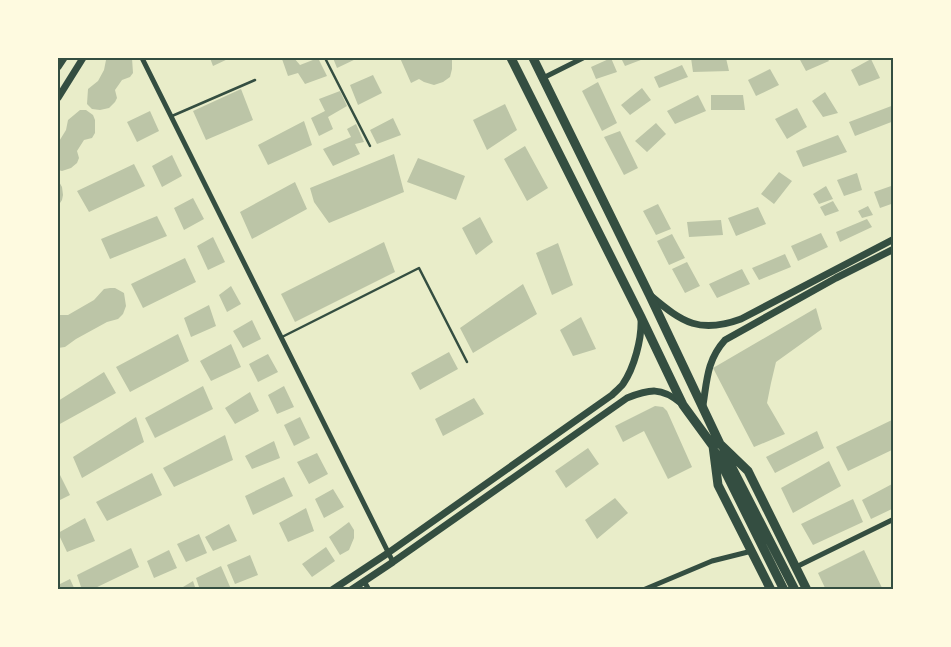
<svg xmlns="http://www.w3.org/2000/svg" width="951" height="647" font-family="Commissioner,sans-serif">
	<rect width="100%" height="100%" fill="#e9edc9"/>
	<path fill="#bcc5a7" d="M108 58H132L133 73 130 77 122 80 115 90 117 98 115 102 109 108 100 110 92 109 87 104 88 89 98 81 104 70 106 60Z
		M210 58H230L213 66Z
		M284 58H294L300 65 318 58 327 76 305 84 298 73 288 76 282 59Z
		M333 58H358L337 68Z
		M400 58H458L452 60V69L450 77 443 82 434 85 424 82 419 79 411 83Z
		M611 58 617 72 596 79 591 67Z
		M621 58H646L625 66Z
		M691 58H726L729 71 693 72Z
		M799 58H827L829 61 806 71Z
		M871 59 880 78 859 86 851 70Z
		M682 65 688 77 659 88 654 77Z
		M770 69 779 85 756 96 748 80Z
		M373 75 382 93 358 105 350 85Z
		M598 82 617 123 602 131 582 91Z
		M642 88 651 100 630 115 621 105Z
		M241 89 253 120 206 140 193 111Z
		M340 91 347 106 328 117 333 129 319 136 311 118 325 111 319 99Z
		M825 92 838 113 823 117 812 101Z
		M698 95 706 111 675 124 667 111Z
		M711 95H743L745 110H711Z
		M505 104 517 130 487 150 473 120Z
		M894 105V121L855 136 849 122Z
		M797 108 807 127 787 139 775 119Z
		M80 110H86L93 115 95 120V133L92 138 84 140 77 151 79 158 77 163 71 168 62 171 58 170V143L66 130 68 120Z
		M150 111 159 131 137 142 127 122Z
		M393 118 401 135 377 144 370 130Z
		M304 121 312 145 268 165 258 145Z
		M656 123 666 134 647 152 635 141Z
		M356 124 364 142 355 144 360 154 333 166 323 149 351 137 347 129Z
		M620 131 638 168 624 175 604 137Z
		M838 135 847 152 803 167 796 151Z
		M525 146 548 188 527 201 504 159Z
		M394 154 404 192 329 223 314 202 310 188Z
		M172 155 182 176 162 187 152 166Z
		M418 158 465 176 456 200 407 182Z
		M134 164 145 186 89 212 77 191Z
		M779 172 792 181 774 204 761 194Z
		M857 173 862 190 844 196 837 180Z
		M58 180 62 187 63 195 62 200 58 206Z
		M295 182 307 209 252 239 240 212Z
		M894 185V203L880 208 874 192Z
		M826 186 833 199 819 204 813 194Z
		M193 198 204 219 184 230 174 208Z
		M833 201 839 211 825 216 820 207Z
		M658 204 671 229 656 235 643 211Z
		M868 206 873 215 862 218 858 211Z
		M758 207 766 224 736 236 728 218Z
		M157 216 167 236 110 259 101 239Z
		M480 217 493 242 476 255 462 228Z
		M867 219 872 227 840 242 836 232Z
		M721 220 723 235 689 237 687 222Z
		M821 233 828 247 798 261 791 246Z
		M672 234 685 258 669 265 657 241Z
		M213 237 225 262 208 270 197 246Z
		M384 242 395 272 295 322 281 294Z
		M558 243 573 285 552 295 536 253Z
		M785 254 791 267 759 280 752 268Z
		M185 258 196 282 143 308 131 284Z
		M687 262 700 286 685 293 672 269Z
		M742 269 750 284 717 298 709 284Z
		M523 284 537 314 473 353 460 328Z
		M231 286 241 304 227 312 219 295Z
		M110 288H115L124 293 126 306 123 314 118 319 107 322 76 339 65 347 58 348V315H68L94 300 104 289Z
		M209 305 216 326 191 337 184 318Z
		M816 308 822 329 776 362 771 383 767 403 785 434 754 447 713 368Z
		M581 317 596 349 573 356 560 330Z
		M252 320 261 339 243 348 233 331Z
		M178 334 189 361 130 392 116 367Z
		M231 344 241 367 211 381 200 361Z
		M449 352 458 369 420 390 411 373Z
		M268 354 278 372 258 382 249 364Z
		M104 372 116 393 58 425V401Z
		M203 386 213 409 155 438 145 418Z
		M284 386 294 407 277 414 268 395Z
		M250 392 259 411 235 424 225 408Z
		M474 398 484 414 443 436 435 419Z
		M655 406 663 407 667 411 692 467 668 479 644 431 623 442 615 426Z
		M136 417 144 442 82 478 73 457Z
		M300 417 310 438 294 446 284 425Z
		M894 419V449L848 471 836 447Z
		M817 431 824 448 775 473 766 457Z
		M225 435 233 460 174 487 163 468Z
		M274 441 280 458 252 469 245 456Z
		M588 448 599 464 566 488 555 471Z
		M317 453 328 474 309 484 297 462Z
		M829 461 841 486 793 513 781 488Z
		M152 473 162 495 107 521 96 502Z
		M60 475 70 495 58 501V476Z
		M284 477 293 496 253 515 245 496Z
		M894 483V508L871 519 862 500Z
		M333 489 344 507 324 518 315 499Z
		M615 498 628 513 597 539 585 520Z
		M853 499 863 522 813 545 801 524Z
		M306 508 314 531 288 542 279 523Z
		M85 518 95 541 67 552 58 533Z
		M349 522 354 530V538L349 550 340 555 329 537Z
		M229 524 237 541 213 551 205 537Z
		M199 534 207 553 186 562 177 544Z
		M326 547 335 561 312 577 302 564Z
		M131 548 139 567 91 590H82L77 575Z
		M169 550 177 568 154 578 147 561Z
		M864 550 883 590H826L818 573Z
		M250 555 258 575 235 584 227 565Z
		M221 566 231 589 200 590 196 578Z
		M70 579 75 590H58V585Z
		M193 581 196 590H178Z"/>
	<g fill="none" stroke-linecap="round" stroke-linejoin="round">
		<path stroke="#344e41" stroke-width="2.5" d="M325 58 370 146
			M172 116 255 80
			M282 337 419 268 467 362"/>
		<path stroke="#344e41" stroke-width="5" d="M142 58 393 562
			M543 78 583 58
			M796 567 894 519
			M364 581 369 590
			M643 590 712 561 752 551"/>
		<path stroke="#344e41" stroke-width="7" d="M58 67 64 58
			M58 98 83 58
			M651 296C683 323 700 334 741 319L894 239
			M703 405C707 380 707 360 725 340L836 278 894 249
			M332 590 388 553 612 395C615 392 620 388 623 384 634 368 642 339 641 319
			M351 590 393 562 627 398C650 389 661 387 681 403"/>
		<path stroke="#344e41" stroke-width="9" d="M511 58 641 317 683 405 713 446 718 485 771 590
			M533 58 650 296 720 444 748 471 807 590
			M724 452 795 590
			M716 453 784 590"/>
	</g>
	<rect width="951" height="647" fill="none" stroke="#fefae0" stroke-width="118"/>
	<rect x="59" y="59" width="833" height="529" fill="none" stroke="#344e41" stroke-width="2"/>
</svg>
